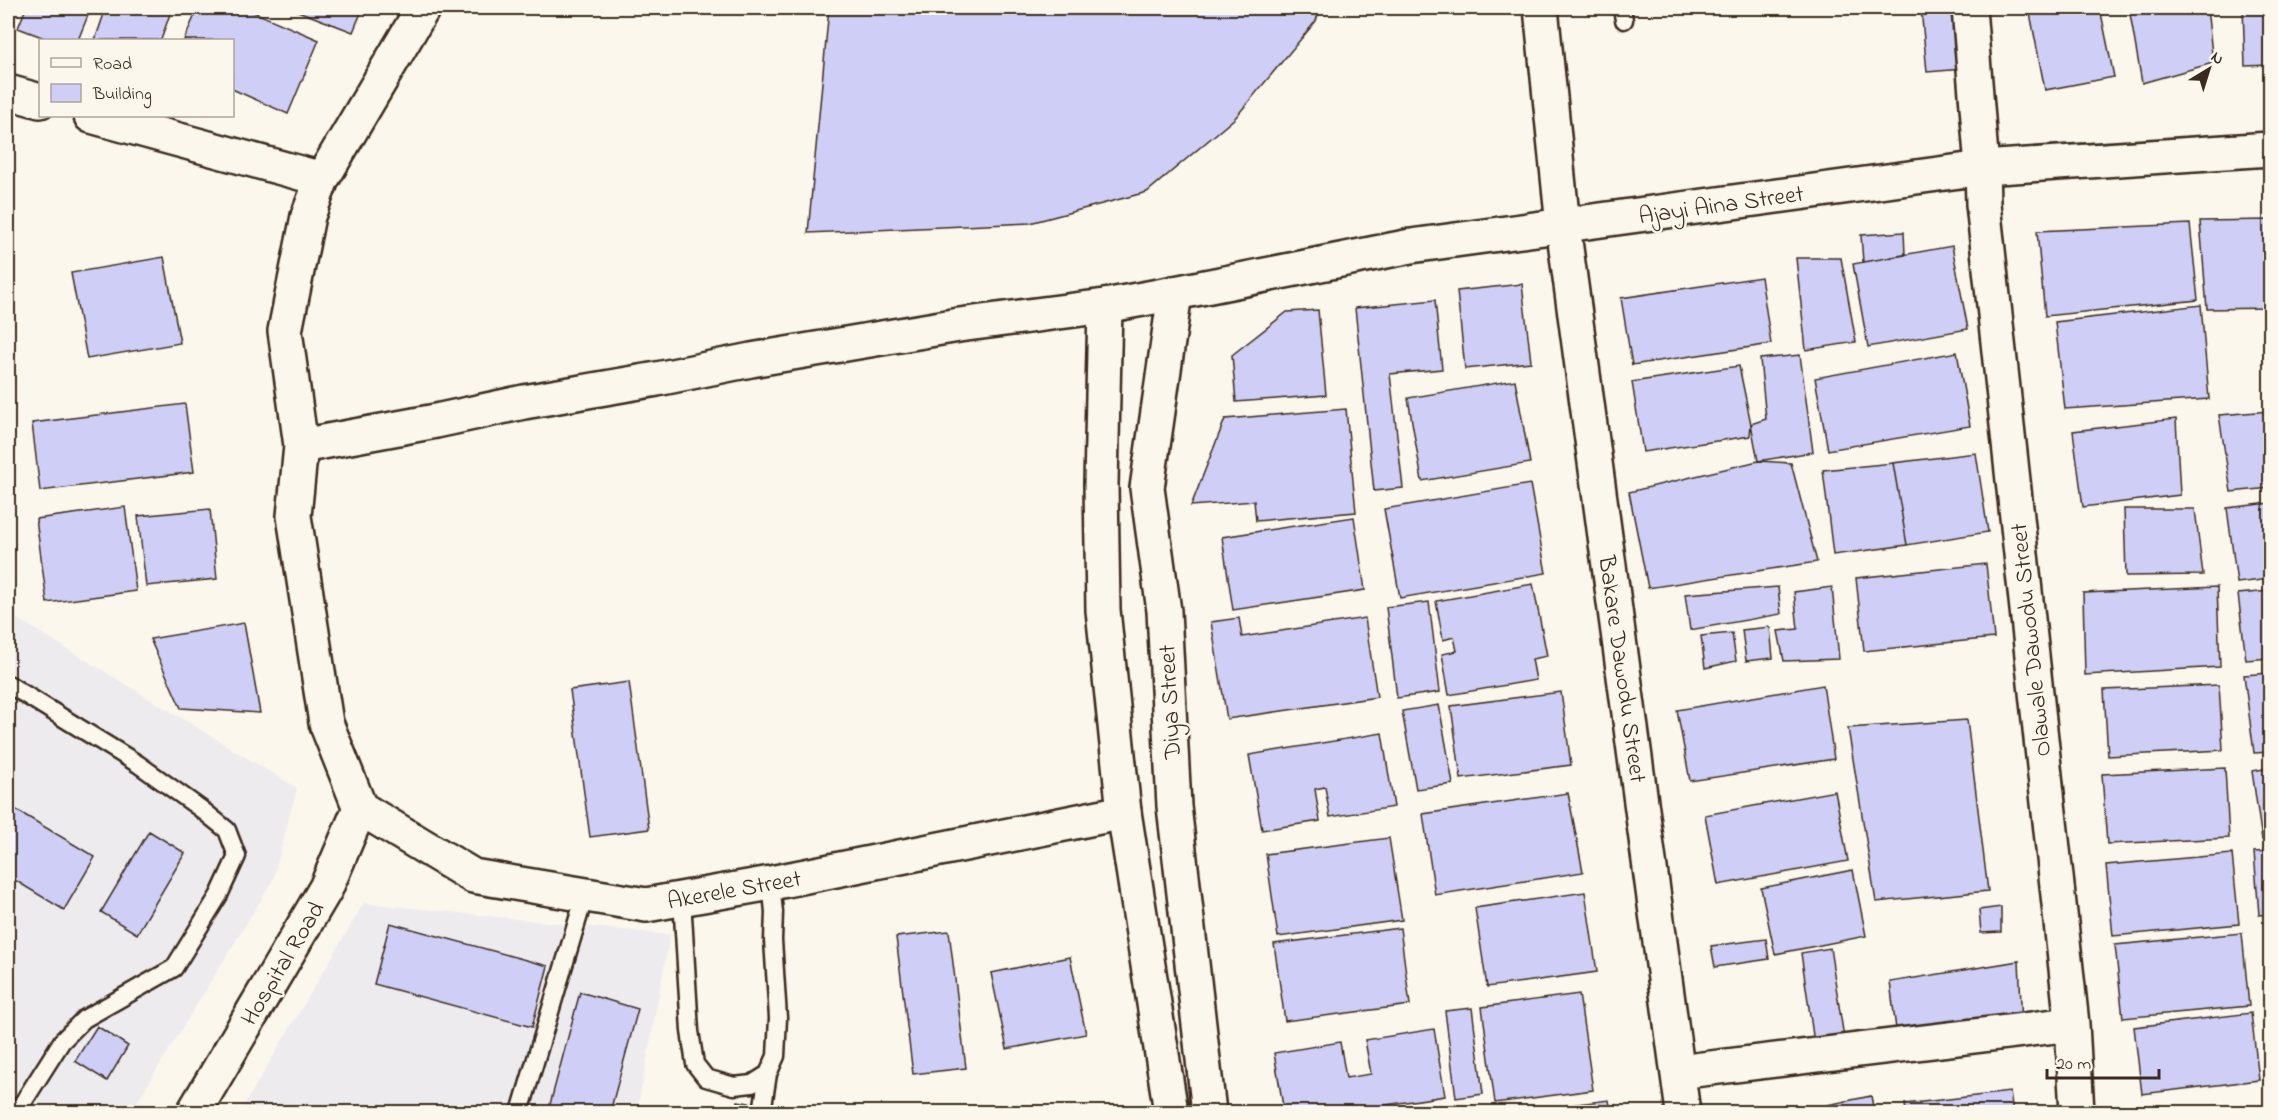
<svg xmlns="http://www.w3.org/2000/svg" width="2278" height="1120" font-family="'Indie Flower',sans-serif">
	<rect width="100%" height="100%" fill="#fbf7ec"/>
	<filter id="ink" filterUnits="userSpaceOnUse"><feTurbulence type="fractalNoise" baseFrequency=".0167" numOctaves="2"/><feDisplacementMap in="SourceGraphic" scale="12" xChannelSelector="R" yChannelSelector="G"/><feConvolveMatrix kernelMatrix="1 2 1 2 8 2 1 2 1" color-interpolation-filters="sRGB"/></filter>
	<g filter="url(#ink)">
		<path fill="#eeebef" d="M8 613 297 788 273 880 131 1112H8Z
			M364 903 670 935 637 1112H240Z"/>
		<path fill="#cecef7" stroke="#3b2a1e" stroke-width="1.5" d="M26 8H91L78 40H50L18 28Z
			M106 8H172L161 40H95Z
			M198 8H244L319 40 288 114 232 89V40H184Z
			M290 8H363L353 32Z
			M829 8H1320L1316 21 1235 118 1147 192 1030 223 808 233Z
			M1921 8H1957L1963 69 1927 72Z
			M2029 8H2100L2114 77 2045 90Z
			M2129 8H2207L2213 63 2142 83Z
			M2243 8H2270V65L2245 66Z
			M2270 220V308L2207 309 2200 221Z
			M2190 224 2198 300 2045 316 2037 231Z
			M1904 232 1905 255 1863 262 1861 235Z
			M1952 246 1968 329 1868 347 1853 264Z
			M164 257 180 343 87 359 71 273Z
			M1796 258H1841L1856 342 1806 350Z
			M1761 277 1771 344 1632 365 1621 298Z
			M1522 284 1531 362 1465 369 1457 291Z
			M1435 300 1442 369 1390 374 1403 488 1374 491 1355 308Z
			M2201 305 2209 399 2065 409 2055 322Z
			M1318 310 1326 395 1236 402 1232 355 1287 312Z
			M1957 352 1970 426 1828 450 1815 378Z
			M1800 355 1813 452 1758 461 1751 424 1766 419 1760 359Z
			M1739 366 1751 424 1750 436 1643 452 1632 382Z
			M1515 380 1530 463 1422 481 1408 398Z
			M185 404 194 472 40 491 32 423Z
			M1346 409 1356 512 1256 521 1254 501 1191 506 1225 419Z
			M2270 411V488L2231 492 2219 415Z
			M2176 419 2180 495 2083 507 2073 431Z
			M1976 453 1988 532 1907 545 1893 463Z
			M1758 461 1791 463 1817 562 1648 588 1629 492Z
			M1893 463 1907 545 1833 555 1823 470Z
			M1530 484 1546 573 1400 598 1384 509Z
			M2270 503V579L2237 583 2227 508Z
			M125 507 136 591 47 603 36 519Z
			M210 509 217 579 146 586 138 516Z
			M2124 509H2195L2203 575 2126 576Z
			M1354 517 1365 590 1233 610 1222 537Z
			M1986 564 1994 638 1864 651 1856 578Z
			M1533 584 1547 656 1532 659 1536 680 1449 695 1442 654 1457 651 1454 637 1443 640 1436 601Z
			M1778 587 1781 614 1690 630 1685 594Z
			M1832 587 1839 659 1784 661 1778 631 1798 629 1794 592Z
			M2217 587 2220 667 2085 675 2083 593Z
			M2270 591V658L2246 660 2238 594Z
			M1429 602 1440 692 1397 698 1386 607Z
			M1239 618 1242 637 1365 618 1377 697 1227 719 1211 622Z
			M244 623 260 713 181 708 150 639Z
			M1770 627 1773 658 1746 661 1742 630Z
			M1732 633 1736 661 1705 668 1701 636Z
			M2270 673V752L2254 753 2244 675Z
			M629 682 649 829 590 837 570 690Z
			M1823 685 1834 759 1690 781 1677 710Z
			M2219 685 2223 750 2108 756 2104 690Z
			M1561 692 1571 765 1461 779 1451 706Z
			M1439 705 1453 784 1416 789 1402 711Z
			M1967 720 1988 891 1876 902 1848 728Z
			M1382 733 1394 807 1330 817 1325 787 1315 789 1320 821 1262 830 1249 755Z
			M2225 768 2229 838 2107 844 2102 774Z
			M2270 768V839L2262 840 2252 771Z
			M1835 791 1848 861 1718 885 1705 815Z
			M1568 793 1583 872 1435 895 1423 814Z
			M8 805 95 857 64 910 8 876Z
			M149 831 185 853 137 934 101 912Z
			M1389 838 1402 920 1278 937 1266 854Z
			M2270 851V914L2259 915 2254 852Z
			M2232 854 2239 924 2113 936 2106 865Z
			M1853 870 1866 936 1775 954 1761 888Z
			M1585 892 1597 972 1487 987 1475 908Z
			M2001 907V932L1981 933 1979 910Z
			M390 923 548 966 532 1027 374 984Z
			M1400 928 1410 1005 1285 1021 1274 944Z
			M949 931 966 1068 913 1074 896 937Z
			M2242 933 2249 1006 2123 1018 2115 945Z
			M2270 933V970L2265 934Z
			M1766 939 1769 959 1715 967 1711 946Z
			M1830 948 1845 1044 1815 1049 1801 953Z
			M1070 957 1086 1034 1007 1049 991 973Z
			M2019 961 2022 1025 1897 1037 1890 982Z
			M580 992 638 1009 610 1112H548Z
			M1579 994 1593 1090 1495 1103 1482 1007Z
			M1472 1008 1483 1094 1456 1098 1445 1011Z
			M2251 1013 2259 1080 2142 1094 2134 1027Z
			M97 1026 128 1046 107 1081 75 1061Z
			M1434 1029 1445 1096 1340 1112H1284L1274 1053 1340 1042 1346 1078 1371 1074 1365 1040Z
			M2010 1092 2013 1112H1906L1905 1104Z
			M1871 1096 1874 1112H1803V1110Z
			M1609 1100 1611 1112H1512Z
			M738 1101 798 1112H736Z
			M1766 1105 1767 1112H1697V1110Z"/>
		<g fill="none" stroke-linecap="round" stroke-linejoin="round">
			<defs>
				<path id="service" d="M1622 8 1624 20
					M8 684 138 764 201 809 227 830 237 856 219 895 174 968 84 1019 62 1041 17 1112
					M682 899 690 1031 695 1064 706 1078 734 1086 752 1084 768 1074 776 1056 778 1018 773 940 774 912 771 883
					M520 1112 585 895
					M762 1112 768 1074"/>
				<path id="minor" d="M1541 8 1563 226 1683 1112
					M1969 8 1982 168 1983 204 2072 1024 2077 1112
					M8 92 40 101
					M91 116 322 179
					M301 446 436 421 524 402 657 379 751 360 959 325 1105 306 1175 293
					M360 808 326 723 294 516 301 446 285 331 308 216 322 179 423 8
					M360 808 473 876 646 905 771 883 1124 812
					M1678 1072 2072 1024
					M194 1112 326 888 360 808"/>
				<path id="tertiary" d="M1175 293 1411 246 1982 168 2270 149"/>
				<path id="secondary" d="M1175 293 1147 488 1164 611 1174 806 1209 1112
					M1105 306 1101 484 1103 610 1124 812 1171 1112"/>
			</defs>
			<use href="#service" stroke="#3b2a1e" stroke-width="21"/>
			<use href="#minor" stroke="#3b2a1e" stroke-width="38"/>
			<use href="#tertiary" stroke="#3b2a1e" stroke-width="38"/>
			<use href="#secondary" stroke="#3b2a1e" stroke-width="38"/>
			<use href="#service" stroke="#fbf7ec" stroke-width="16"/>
			<use href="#minor" stroke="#fbf7ec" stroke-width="33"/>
			<use href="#tertiary" stroke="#fbf7ec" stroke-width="33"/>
			<use href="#secondary" stroke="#fbf7ec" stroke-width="33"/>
		</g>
	</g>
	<g text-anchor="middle" stroke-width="5" stroke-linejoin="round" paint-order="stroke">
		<g font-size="24" fill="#3b2a1e" stroke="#fbf7ec">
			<text transform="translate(1721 204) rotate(-8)" y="8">Ajayi Aina Street</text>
			<text transform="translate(2030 640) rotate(-96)" y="8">Olawale Dawodu Street</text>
			<text transform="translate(1623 669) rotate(82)" y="8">Bakare Dawodu Street</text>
			<text transform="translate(1169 702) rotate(-93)" y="8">Diya Street</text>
			<text transform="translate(734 889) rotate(-10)" y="8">Akerele Street</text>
			<text transform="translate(282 963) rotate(-59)" y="8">Hospital Road</text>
		</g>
	</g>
	<rect width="2278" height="1120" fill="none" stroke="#fbf7ec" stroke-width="30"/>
	<rect x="15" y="15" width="2248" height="1090" fill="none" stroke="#3b2a1e" stroke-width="2" filter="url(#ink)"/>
	<rect x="39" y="39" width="195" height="78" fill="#fbf7ec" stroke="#aea59a" stroke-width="1.5"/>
	<rect x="51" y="58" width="30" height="9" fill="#fbf7ec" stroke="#aea59a" stroke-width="1.5"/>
	<text x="93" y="69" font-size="18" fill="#3b2a1e">Road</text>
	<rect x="51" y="84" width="30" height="18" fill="#cecef7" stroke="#aea59a" stroke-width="1.5"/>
	<text x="93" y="99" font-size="18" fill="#3b2a1e">Building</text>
	<g transform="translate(2209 69) rotate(38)" stroke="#fbf7ec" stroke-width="4.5" paint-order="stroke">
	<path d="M0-4.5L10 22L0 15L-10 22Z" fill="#3b2a1e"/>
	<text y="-9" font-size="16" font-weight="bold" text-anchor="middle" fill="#3b2a1e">N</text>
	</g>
	<path d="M2047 1069v9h112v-9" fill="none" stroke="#3b2a1e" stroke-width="3"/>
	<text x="2056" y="1069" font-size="18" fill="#3b2a1e" stroke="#fbf7ec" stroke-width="4.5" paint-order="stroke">20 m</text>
</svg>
